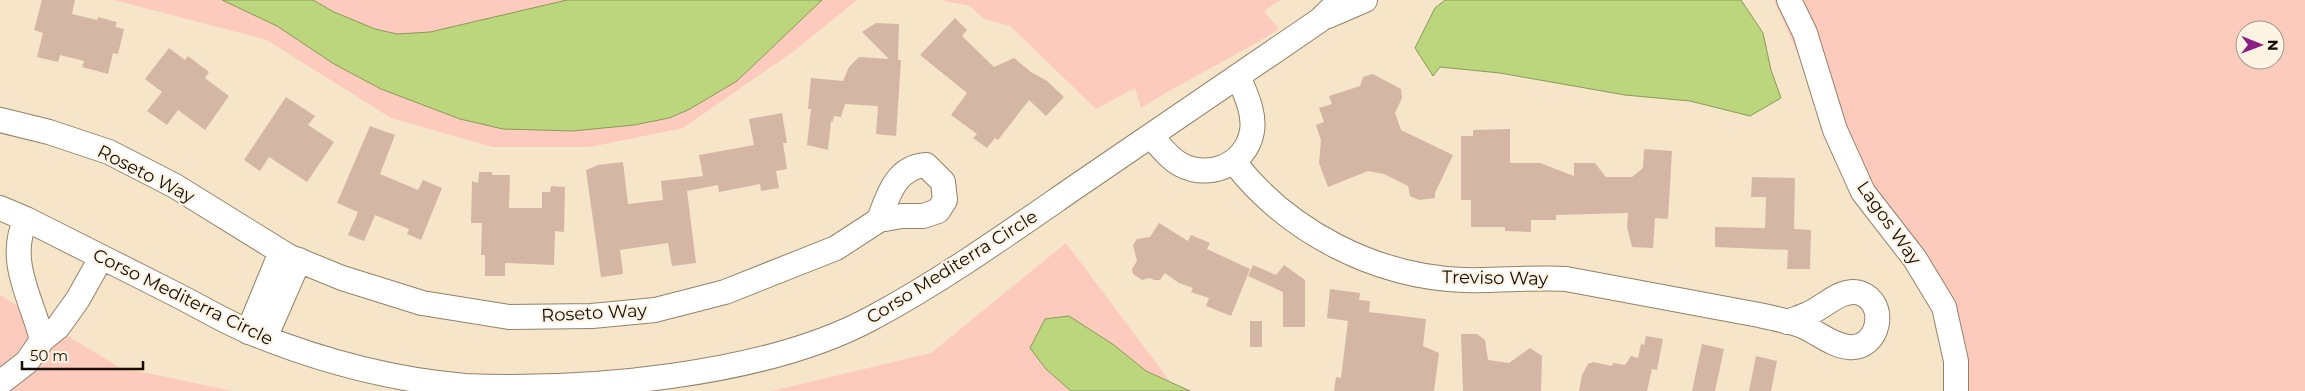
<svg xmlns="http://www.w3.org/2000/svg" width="2305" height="391" font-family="Montserrat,sans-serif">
	<rect width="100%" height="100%" fill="#f7e5c9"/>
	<path fill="#fccbbd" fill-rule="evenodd" d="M114 0H857L794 51 683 128 590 147H493L391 118 267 40Z
		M940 0H1281L1264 11 1279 29C1234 58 1186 79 1141 108L1135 88 1096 109 1010 26 984 19 970 6Z
		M1774 0H2305V391H1957L1949 340 1878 219 1796 50ZM2245 30H2275V60H2245Z
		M1066 243 1172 384 1192 391H772L931 353Z
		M0 295 119 367 232 391H0Z"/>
	<path fill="#bbd67c" stroke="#899a58" d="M222 0H313L334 12 375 29 397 34 430 32 567 0H822L737 81 688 110 669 118 634 125 573 131 503 129 460 119 381 89 334 64 277 26Z
		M1445 0H1741L1763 33 1771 70 1781 98 1750 116 1690 101 1625 95 1500 73 1440 67 1433 76 1415 48 1435 8Z
		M1069 316 1114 345 1146 371 1190 391H1071L1046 369 1030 348 1045 319Z"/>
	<path fill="#d3b7a4" d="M42 0H75L72 14 97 20 98 17 117 22 115 27 124 29 118 54 113 53 108 74 82 67 84 61 60 55 58 62 37 57 43 33 34 30Z
		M955 18 967 30 962 36 994 67 1014 58 1031 72 1047 81 1064 97 1046 116 1029 100 998 140 995 138 987 148 973 138 977 134 951 115 967 93 920 55Z
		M876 23 899 24 898 60H901L896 136 876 134 878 106 845 104 841 117 834 116 833 122 831 121 828 150 807 145 811 109H808L811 78 843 81 849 67 859 57 889 59 862 32Z
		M169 48 185 60 188 56 209 72 205 78 229 96 205 130 178 110 167 125 147 111 162 92 145 79Z
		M1373 74 1401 89 1402 98 1395 113 1401 130 1453 155 1435 193V198L1419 200 1410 196 1408 186 1384 174 1368 171 1328 187 1319 163 1321 140 1316 125 1324 122 1319 108 1332 104 1329 96 1360 86 1363 77Z
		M286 97 315 116 308 125 334 142 307 182 269 157 260 171 244 160Z
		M782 113 787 143H783L787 169 776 171 779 188 761 191 760 184 719 192 718 185 687 191 696 263 672 266 668 243 620 250 623 274 601 277 586 170 598 165 623 162 628 204 663 200 661 181 703 176 699 155 754 145 749 119Z
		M370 126 395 135 380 174 418 190 423 180 442 188 421 240 407 234 409 229 375 215 364 241 348 235 358 212 337 203Z
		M1510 129V163H1540L1574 176V163H1595L1606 177H1632L1643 168 1644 149 1672 151 1668 219 1655 218 1653 248 1632 247 1627 227 1628 213 1556 215V220H1531V232L1505 231V227H1471V200H1461V136H1473V130Z
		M479 172H492V175H510L509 208H542V192H550L551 186 565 187 564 232 555 231 554 265 505 263V276H485V255H481L482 223H471L472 181 478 183Z
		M1752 177 1795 178 1794 229 1811 230 1810 269H1787L1788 250 1715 247V227L1765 228 1766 197H1751Z
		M1159 223 1188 241 1191 235 1210 243 1207 249 1250 269 1231 316 1206 306 1209 298 1191 292 1193 288 1179 283 1165 273 1160 280H1154L1150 278 1142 280 1133 274 1132 269 1137 261 1133 245 1137 239 1150 237Z
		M1253 265 1276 275 1284 265 1305 280V327H1283V292L1248 276Z
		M1330 289 1360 293 1359 300 1370 301 1369 312 1426 319 1423 346 1439 353 1434 391H1334L1336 377 1341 378 1348 321 1327 318Z
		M1250 321H1262V347H1250Z
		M1461 334H1477L1485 340 1488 360 1509 363 1530 348 1542 356 1541 391H1463Z
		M1646 336 1663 339 1657 370 1652 369 1647 391H1579L1582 375 1588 364 1593 362 1612 366 1613 363 1625 365 1631 356 1638 358 1641 344 1644 345Z
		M1702 344 1724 349 1715 391H1692Z
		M1756 356 1777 361 1771 391H1749Z"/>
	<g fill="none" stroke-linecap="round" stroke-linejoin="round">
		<defs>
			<path id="minor" d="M1789 0 1805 33 1835 130 1863 192 1915 259 1944 307 1956 361V391
				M1328 16 1365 0
				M0 120 49 132 109 152 175 186 288 256 342 278 422 303 509 317 592 316 655 310 725 292 836 248 879 220 902 216H923L938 211 945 200 943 182 926 165C896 167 888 195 879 220
				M1151 136C1158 144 1166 154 1175 161 1204 182 1246 167 1252 131 1255 112 1245 93 1238 76
				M1234 162C1288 232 1376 277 1464 280 1498 281 1532 277 1566 279L1759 315C1773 318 1787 321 1800 325 1816 331 1832 346 1849 347 1879 350 1889 303 1860 293 1842 287 1823 308 1808 314 1802 317 1794 319 1787 322
				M0 208 26 219C75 244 124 268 173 293 201 307 228 324 257 335 322 361 395 380 465 386 586 391 765 376 872 318 941 281 1006 235 1071 190 1154 134 1237 77 1320 20L1340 0
				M26 219C6 261 32 299 42 340
				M248 332 281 252
				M265 338 299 260
				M0 383 27 362 42 340 58 327 78 299 101 258"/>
		</defs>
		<use href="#minor" stroke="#938268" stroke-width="26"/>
		<use href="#minor" stroke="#fff" stroke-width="24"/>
	</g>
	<g text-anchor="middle" stroke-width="4.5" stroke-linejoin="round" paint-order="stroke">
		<g font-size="18" fill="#140e05" stroke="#fff4e3">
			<text transform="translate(146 174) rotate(27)" y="6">Roseto Way</text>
			<text transform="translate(1889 223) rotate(55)" y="6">Lagos Way</text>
			<text transform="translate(952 267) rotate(-32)" y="6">Corso Mediterra Circle</text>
			<text transform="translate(1495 278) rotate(1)" y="6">Treviso Way</text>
			<text transform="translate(183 297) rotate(26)" y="6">Corso Mediterra Circle</text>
			<text transform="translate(594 313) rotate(-3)" y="6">Roseto Way</text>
		</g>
	</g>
	<g transform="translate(2260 45) rotate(91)"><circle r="24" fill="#fff4e3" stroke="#a1988a"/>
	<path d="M0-4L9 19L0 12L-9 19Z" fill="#891e83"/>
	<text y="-8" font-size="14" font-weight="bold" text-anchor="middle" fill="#140e05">N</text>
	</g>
	<path d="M22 361v8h121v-8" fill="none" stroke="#140e05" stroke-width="2.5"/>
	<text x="30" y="361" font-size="15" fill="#140e05" stroke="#fff4e3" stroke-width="4" paint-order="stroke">50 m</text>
</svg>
